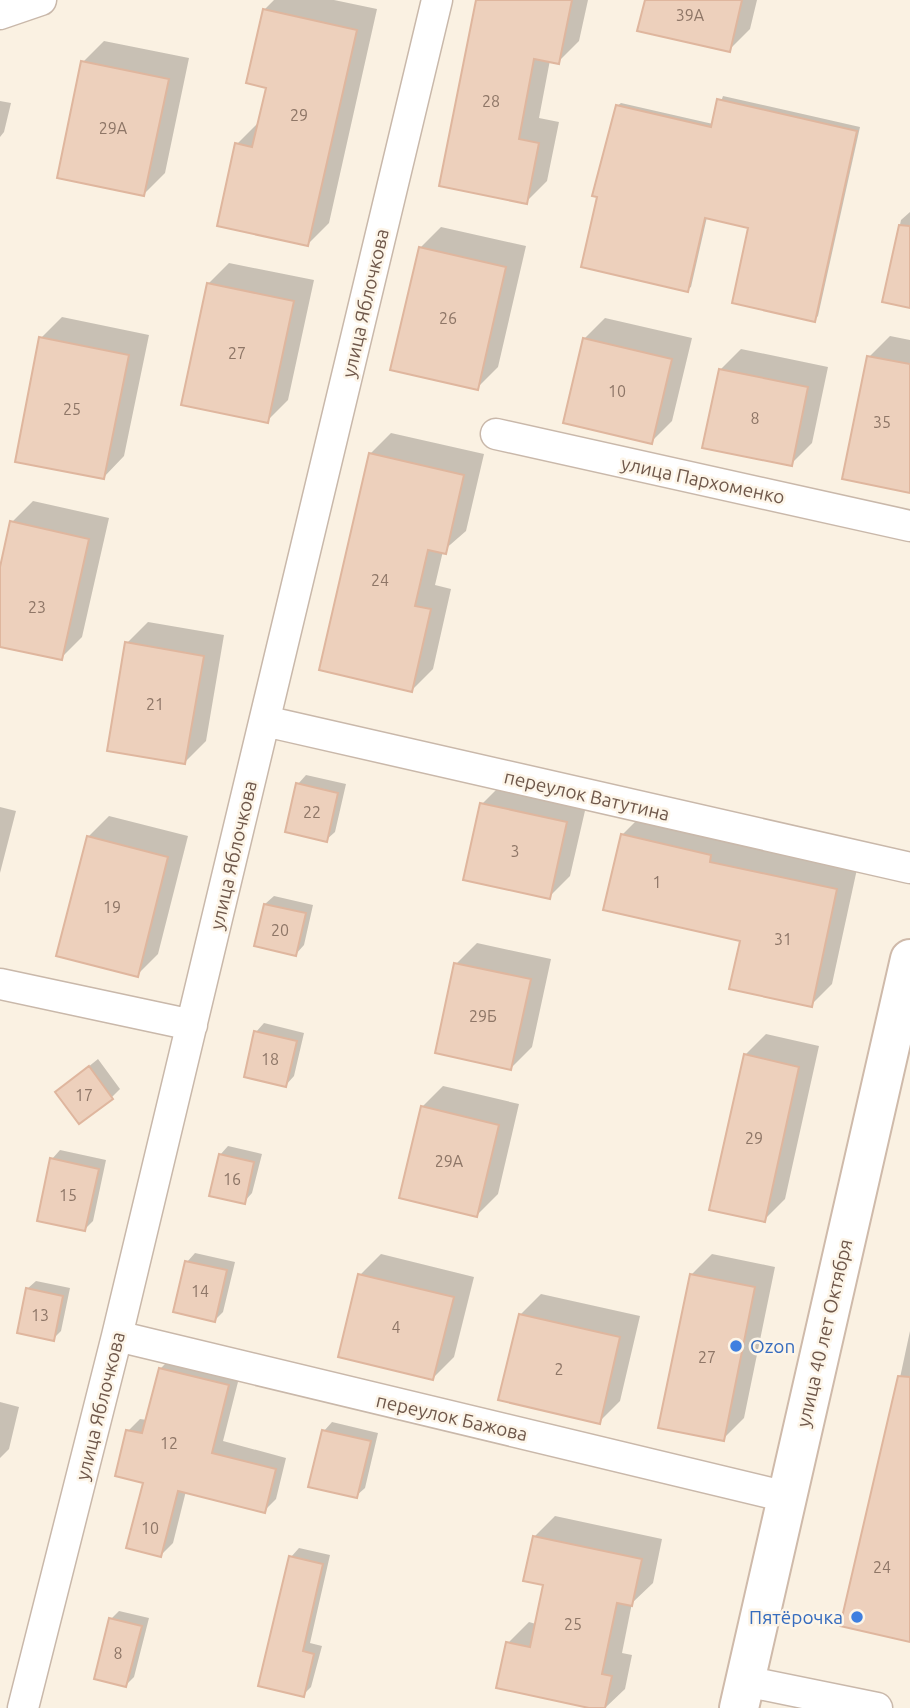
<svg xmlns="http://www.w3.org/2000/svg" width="910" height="1708" font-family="Ubuntu,sans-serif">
	<rect width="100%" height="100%" fill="#faf1e2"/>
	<path fill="#0003" d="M274 0H334L377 9 329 223 308 244 237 144 258 123 268 86 264 10Z
		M478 0H588L579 41 558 62 550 60 539 118 559 122 547 181 526 202Z
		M646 0H757L750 29 729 50Z
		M104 41 189 58 165 173 144 194 83 62Z
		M723 96 860 127 818 316 814 320 750 226 707 217 691 287 687 290 617 106 621 103 713 124Z
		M0 101 11 103 4 132 0 137Z
		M910 212V306L884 300 901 220Z
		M441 227 526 246 498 367 477 388 420 248Z
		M229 263 314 280 288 400 267 421 208 284Z
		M62 317 149 335 124 456 104 477 41 338Z
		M605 318 692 338 672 421 651 442 584 339Z
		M890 336 910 340V491L869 357Z
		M741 349 828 367 812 443 791 464 720 370Z
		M391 433 484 454 466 531 443 551 435 585 451 589 433 669 412 690 370 454Z
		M33 501 109 518 82 637 61 658 0 645V575L12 522Z
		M148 622 224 635 206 741 185 762 127 643Z
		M306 775 346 784 335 832 326 840 298 784Z
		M503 783 587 802 570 876 549 897 482 804Z
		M0 807 16 811 0 873Z
		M643 814 857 869 832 984 811 1005 622 835Z
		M109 816 188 836 158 954 137 975 88 837Z
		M274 896 313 905 304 945 296 954 265 904Z
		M477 943 551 959 532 1047 511 1068 456 964Z
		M264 1023 304 1033 294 1076 286 1085 256 1032Z
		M766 1034 819 1046 785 1199 764 1220 745 1055Z
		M98 1059 120 1089 112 1097 57 1092Z
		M443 1086 519 1104 498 1194 477 1215 422 1107Z
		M228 1146 262 1154 252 1193 244 1202 220 1155Z
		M60 1150 106 1160 93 1221 85 1229 52 1159Z
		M195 1253 235 1262 223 1312 215 1320 187 1262Z
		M381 1254 474 1277 454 1357 433 1378 360 1275Z
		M712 1254 775 1267 744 1418 723 1439 691 1275Z
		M36 1281 70 1288 61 1331 53 1339 27 1289Z
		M541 1294 640 1316 620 1401 599 1422 520 1315Z
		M910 1331V1641L874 1499Z
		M172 1357 240 1374 223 1441 286 1458 276 1499 264 1511 186 1491 173 1543 161 1555 145 1481 128 1431 140 1419 147 1420 160 1369Z
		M0 1402 19 1407 9 1449 0 1458Z
		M332 1422 378 1433 365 1488 356 1496 324 1431Z
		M555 1516 662 1539 653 1583 632 1603 622 1653 632 1655 625 1689 605 1708H597L508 1643 529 1622 536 1624 545 1584 534 1537Z
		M299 1548 330 1555 310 1643 322 1646 311 1687 303 1695 291 1557Z
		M119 1611 149 1618 134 1677 126 1685 111 1619Z"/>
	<path fill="#edd0bc" stroke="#dfb69e" stroke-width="2" d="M476 0H572L559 64 534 59 519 139 539 143 527 204 439 186Z
		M645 0H742L730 52 637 31Z
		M263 9 357 30 308 246 217 226 235 143 252 147 266 88 246 83Z
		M81 61 169 79 144 196 57 178Z
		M717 99 857 131 815 322 732 303 748 228 705 218 688 292 581 267 597 197 592 196 616 105 711 127Z
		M899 225 910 226V308L882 302Z
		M419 247 506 267 478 390 390 370Z
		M207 283 294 301 268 423 181 405Z
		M39 337 129 355 104 479 15 462Z
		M583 338 672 359 652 444 563 423Z
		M867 356 910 364V493L842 479Z
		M719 369 808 387 792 466 702 448Z
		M369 453 464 475 446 554 428 550 415 606 431 609 412 692 319 670Z
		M10 521 89 539 62 660 0 647V567Z
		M125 642 204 656 185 764 107 751Z
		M296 783 338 793 327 842 285 832Z
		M480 803 567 822 550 899 463 880Z
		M621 834 711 855 710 862 837 889 812 1007 729 989 740 941 603 910Z
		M87 836 168 857 138 977 56 956Z
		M264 904 306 913 296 956 254 946Z
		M454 963 531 979 511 1070 435 1053Z
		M254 1031 297 1041 286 1087 244 1077Z
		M744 1054 799 1067 765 1222 709 1210Z
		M89 1066 113 1099 79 1124 55 1092Z
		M421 1106 499 1125 477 1217 399 1198Z
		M219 1154 254 1162 245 1204 209 1196Z
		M50 1158 99 1169 85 1231 37 1221Z
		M185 1261 227 1270 215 1322 173 1312Z
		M358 1274 454 1297 433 1380 338 1357Z
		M690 1274 755 1287 724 1441 658 1428Z
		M26 1288 63 1296 54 1341 17 1333Z
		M519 1314 620 1337 600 1424 498 1400Z
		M159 1368 229 1385 212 1453 276 1469 265 1513 178 1491 161 1557 126 1548 143 1483 115 1476 126 1430 142 1433Z
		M898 1376 910 1377V1642L840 1626Z
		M322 1430 371 1441 357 1498 308 1487Z
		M533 1536 642 1559 632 1606 617 1603 602 1674 612 1676 605 1708H589L496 1688 506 1642 530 1647 543 1585 523 1581Z
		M289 1556 323 1564 303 1651 314 1654 304 1697 258 1686Z
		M109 1618 142 1626 126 1687 94 1679Z"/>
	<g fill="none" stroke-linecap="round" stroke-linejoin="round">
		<defs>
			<path id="street" d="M0 14 41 0
				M496 434 910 526
				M265 721 910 868
				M0 984 192 1025
				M117 1336 787 1497
				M745 1681 877 1708
				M23 1708 117 1336 437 0"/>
			<path id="secondary" d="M739 1708 910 959"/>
		</defs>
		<use href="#street" stroke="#c9b8aa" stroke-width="33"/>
		<use href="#secondary" stroke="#cfbaaa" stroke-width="42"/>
		<use href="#street" stroke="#fff" stroke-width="30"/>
		<use href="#secondary" stroke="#fff" stroke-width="38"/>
	</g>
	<g fill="#3f7fe0" stroke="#fdf5e8" stroke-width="2.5">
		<circle cx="736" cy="1346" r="7"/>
		<circle cx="857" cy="1617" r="7"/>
	</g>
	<g text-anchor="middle" stroke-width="5" stroke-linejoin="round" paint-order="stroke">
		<g font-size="16" fill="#8e7667">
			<text x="690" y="21">39А</text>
			<text x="491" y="107">28</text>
			<text x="299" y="121">29</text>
			<text x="113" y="134">29А</text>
			<text x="448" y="324">26</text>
			<text x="237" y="359">27</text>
			<text x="617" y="397">10</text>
			<text x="72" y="415">25</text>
			<text x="755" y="424">8</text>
			<text x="882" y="428">35</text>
			<text x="380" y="586">24</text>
			<text x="37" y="613">23</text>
			<text x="155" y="710">21</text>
			<text x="312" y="818">22</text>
			<text x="515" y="857">3</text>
			<text x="657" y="888">1</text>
			<text x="112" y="913">19</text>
			<text x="280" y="936">20</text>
			<text x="783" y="945">31</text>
			<text x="483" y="1022">29Б</text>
			<text x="270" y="1065">18</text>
			<text x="84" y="1101">17</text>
			<text x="754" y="1144">29</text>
			<text x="449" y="1167">29А</text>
			<text x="232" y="1185">16</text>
			<text x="68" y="1201">15</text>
			<text x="200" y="1297">14</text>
			<text x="40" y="1321">13</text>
			<text x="396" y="1333">4</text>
			<text x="707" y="1363">27</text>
			<text x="559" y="1375">2</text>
			<text x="169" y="1449">12</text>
			<text x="150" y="1534">10</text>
			<text x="882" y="1573">24</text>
			<text x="573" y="1630">25</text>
			<text x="118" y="1659">8</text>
		</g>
		<g font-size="19" fill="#6f584b" stroke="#fdf5e8">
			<text transform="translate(365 303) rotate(-77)" y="7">улица Яблочкова</text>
			<text transform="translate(703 480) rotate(12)" y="7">улица Пархоменко</text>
			<text transform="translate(587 795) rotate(13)" y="7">переулок Ватутина</text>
			<text transform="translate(233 855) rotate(-77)" y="7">улица Яблочкова</text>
			<text transform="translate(824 1333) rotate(-77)" y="7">улица 40 лет Октября</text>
			<text transform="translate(100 1406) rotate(-76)" y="7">улица Яблочкова</text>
			<text transform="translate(452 1417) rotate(13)" y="7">переулок Бажова</text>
		</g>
		<g font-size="19" fill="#366cbe" stroke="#fdf5e8" text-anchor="start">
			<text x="750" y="1353">Ozon</text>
			<text x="843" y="1624" text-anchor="end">Пятёрочка</text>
		</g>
	</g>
</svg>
